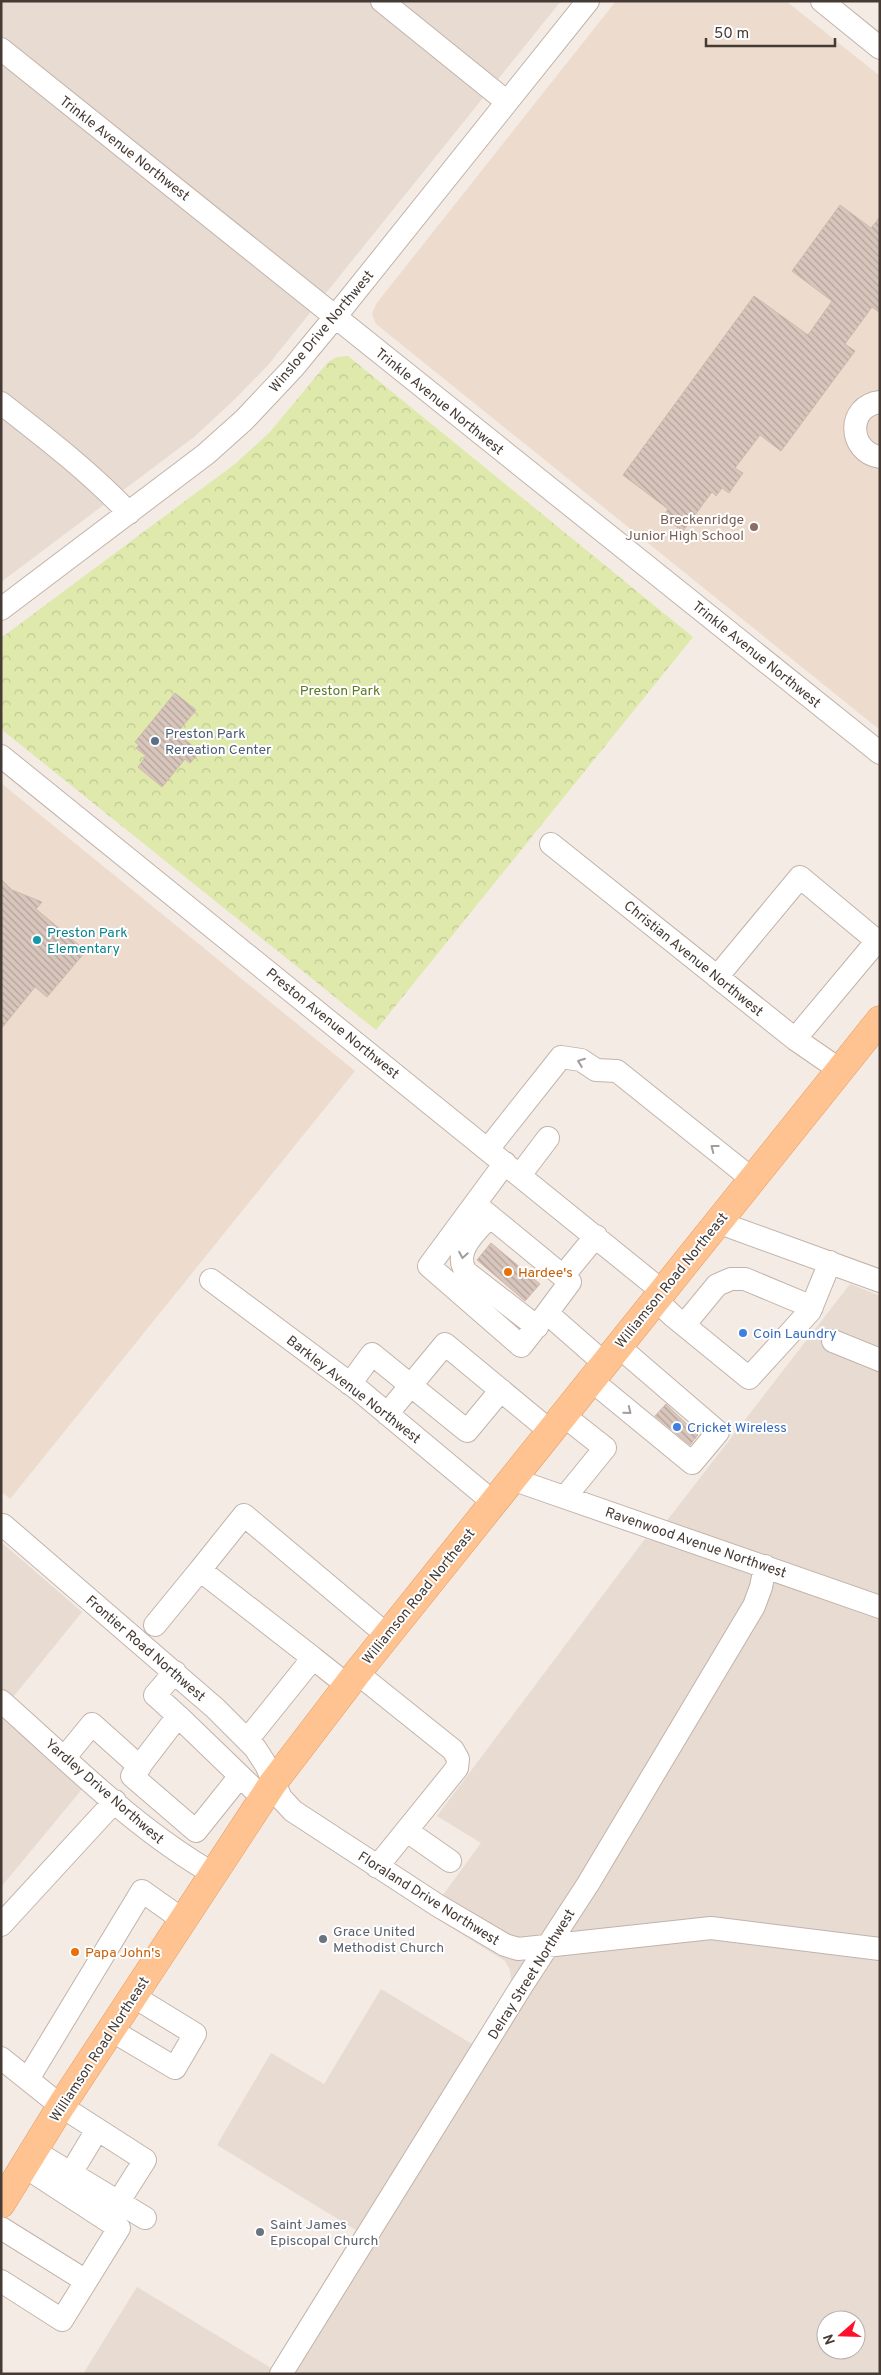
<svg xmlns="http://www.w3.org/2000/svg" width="881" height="2375" font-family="Overpass,sans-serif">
	<defs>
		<pattern id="forest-crowns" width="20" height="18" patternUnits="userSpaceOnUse" patternTransform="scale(1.25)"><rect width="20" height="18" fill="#dee9ab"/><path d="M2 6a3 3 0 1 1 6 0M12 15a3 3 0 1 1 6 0" fill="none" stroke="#c0c994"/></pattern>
		<pattern id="building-back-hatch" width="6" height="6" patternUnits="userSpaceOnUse" patternTransform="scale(1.25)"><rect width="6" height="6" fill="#d8c6bc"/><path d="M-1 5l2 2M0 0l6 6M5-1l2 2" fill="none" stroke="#b1a29a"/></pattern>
	</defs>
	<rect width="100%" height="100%" fill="#f3ebe4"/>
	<path fill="#e7dbd2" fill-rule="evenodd" d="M1 1H561L268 365 234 400 194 437 1 582Z
		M850 1284 880 1296V2374H83L137 2287 271 2368 356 2230 217 2145 271 2053 324 2084 381 1989 472 2044 508 1989 511 1980 510 1970 505 1961 429 1914 481 1843 437 1816 645 1539 652 1540ZM826 2320H856V2350H826Z
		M1 1542 82 1612 1 1712Z
		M1 1718 83 1788 1 1887Z"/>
	<path fill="#eddcce" d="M616 1H786L880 76V730L376 324 372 314 376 304Z
		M1 783 355 1071 10 1499 1 1491Z"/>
	<path fill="url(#forest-crowns)" d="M348 356 693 637 376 1030 1 729V638L235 464 270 432 328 362 337 357Z"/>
	<path fill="url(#building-back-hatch)" stroke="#d0b9ac" d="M840 205 871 228 880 217V313L872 307 845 344 855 351 781 451 760 435 735 468 743 473 729 493 722 488 716 496 712 492 683 531 663 517 668 509 623 475 754 296 808 335 832 301 792 271Z
		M175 693 196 710 177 733 200 752 190 763 185 759 162 787 138 767 146 756 136 748 139 745 135 742Z
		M1 879 12 890 42 902 36 909 86 951 47 997 35 987 1 1029Z
		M491 1243 540 1284 525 1301 477 1260Z
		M666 1404 698 1435 690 1445 655 1416Z"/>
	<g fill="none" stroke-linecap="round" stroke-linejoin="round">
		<defs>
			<path id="minor" d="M382 1 507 102
				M822 1 880 48
				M1 49 880 753
				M880 402C846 406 848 452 880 457
				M1 403C46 438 90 472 129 513
				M1 609 206 454 244 420 293 368 335 317 588 1
				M1 756 662 1291
				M551 844 795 1039 840 1070
				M717 977 800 877 877 941 795 1039
				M488 1149 561 1057 581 1060 596 1070 617 1071 752 1179
				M505 1163 429 1266 521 1346 547 1313 604 1363
				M520 1175 548 1138
				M475 1204 570 1282 547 1313
				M490 1216C477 1231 452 1251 466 1272L537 1327
				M717 1222 880 1281
				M563 1276 596 1236
				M211 1280 360 1391 493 1502
				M655 1299 673 1316 749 1378 810 1311 830 1262
				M684 1325 717 1285 731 1279H745L812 1307
				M833 1341 880 1360
				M591 1380 692 1463 718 1432 618 1346
				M350 1384 372 1354 467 1431 501 1390
				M387 1414 445 1344 550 1431
				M563 1415 605 1448 566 1496
				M512 1479 880 1607
				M3 1525 215 1708 255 1748 266 1765 281 1798 293 1811 437 1905 505 1945 518 1949 711 1928 880 1949
				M200 1570 244 1515 387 1635
				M155 1625 200 1570 313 1658 247 1740
				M313 1658 347 1685
				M175 1672 155 1695 178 1716
				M357 1673 453 1750 458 1759 457 1768 377 1867
				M1 1701C69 1761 135 1829 214 1874
				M65 1757 92 1724 140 1767
				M240 1776 196 1831 132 1776 178 1716 263 1798
				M407 1831 450 1861
				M1 1925 115 1801
				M111 2030 175 2068 195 2034 133 1996
				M1 2058 61 2106 145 2160 119 2201
				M28 2079 142 1891 183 1920
				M34 2151 145 2218
				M71 2173 97 2130
				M1 2228 86 2281
				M1 2281 62 2320 119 2228 24 2166
				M281 2374 521 1987 588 1884 754 1606 761 1587 765 1566"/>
			<path id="major" d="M1 2204 61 2106 273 1783 357 1673 880 1020"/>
		</defs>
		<use href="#minor" stroke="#c2b3aa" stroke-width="24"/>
		<use href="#major" stroke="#e89a5d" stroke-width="29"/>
		<use href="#minor" stroke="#fff" stroke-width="22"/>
		<use href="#major" stroke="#ffc391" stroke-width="28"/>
	</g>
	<defs><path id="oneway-chevron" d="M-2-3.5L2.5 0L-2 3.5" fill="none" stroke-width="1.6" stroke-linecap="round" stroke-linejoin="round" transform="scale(1.25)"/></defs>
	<g stroke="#a29c9a">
		<use href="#oneway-chevron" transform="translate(581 1062) rotate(-159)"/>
		<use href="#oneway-chevron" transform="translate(714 1148) rotate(-142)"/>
		<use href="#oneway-chevron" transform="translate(463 1255) rotate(100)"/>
		<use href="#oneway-chevron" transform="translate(628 1411) rotate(39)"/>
	</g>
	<circle fill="#8d6e63" stroke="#fff" stroke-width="2" cx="754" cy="527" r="5"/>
	<circle fill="#5c6f8a" stroke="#fff" stroke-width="2" cx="155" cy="741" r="5"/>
	<circle fill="#0f9aa8" stroke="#fff" stroke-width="2" cx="37" cy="940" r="5"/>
	<g fill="#e8710a" stroke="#fff" stroke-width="2">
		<circle cx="508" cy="1272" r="5"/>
		<circle cx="75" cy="1952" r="5"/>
	</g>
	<g fill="#3f7fe0" stroke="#fff" stroke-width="2">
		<circle cx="743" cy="1333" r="5"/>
		<circle cx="677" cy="1427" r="5"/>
	</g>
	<g fill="#6b7280" stroke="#fff" stroke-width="2">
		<circle cx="323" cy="1939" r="5"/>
		<circle cx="260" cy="2232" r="5"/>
	</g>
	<g text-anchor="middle" stroke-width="4" stroke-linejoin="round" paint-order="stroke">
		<g font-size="14" fill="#453a34" stroke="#fff">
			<text transform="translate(125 148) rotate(38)" y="5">Trinkle Avenue Northwest</text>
			<text transform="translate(321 331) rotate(-50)" y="5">Winsloe Drive Northwest</text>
			<text transform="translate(440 401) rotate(39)" y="5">Trinkle Avenue Northwest</text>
			<text transform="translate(757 654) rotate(39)" y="5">Trinkle Avenue Northwest</text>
			<text transform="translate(694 958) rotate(39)" y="5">Christian Avenue Northwest</text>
			<text transform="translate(333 1023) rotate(39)" y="5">Preston Avenue Northwest</text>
			<text transform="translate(671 1280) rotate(-51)" y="5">Williamson Road Northeast</text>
			<text transform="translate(354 1389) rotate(38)" y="5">Barkley Avenue Northwest</text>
			<text transform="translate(696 1542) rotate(19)" y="5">Ravenwood Avenue Northwest</text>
			<text transform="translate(418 1596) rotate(-51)" y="5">Williamson Road Northeast</text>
			<text transform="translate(146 1648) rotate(41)" y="5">Frontier Road Northwest</text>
			<text transform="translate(105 1791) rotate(41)" y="5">Yardley Drive Northwest</text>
			<text transform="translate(429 1898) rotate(32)" y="5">Floraland Drive Northwest</text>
			<text transform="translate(531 1974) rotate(-58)" y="5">Delray Street Northwest</text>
			<text transform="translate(99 2049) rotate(-57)" y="5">Williamson Road Northeast</text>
		</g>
		<g font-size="14" fill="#785e54" stroke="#fff" text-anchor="end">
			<text x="744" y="524">Breckenridge<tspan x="744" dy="16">Junior High School</tspan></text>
		</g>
		<g font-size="14" fill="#5b7925" stroke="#fff">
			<text x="340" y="695">Preston Park</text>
		</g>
		<g font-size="14" fill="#4e5e75" stroke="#fff" text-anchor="start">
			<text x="165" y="738">Preston Park<tspan x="165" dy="16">Rereation Center</tspan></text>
		</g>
		<g font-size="14" fill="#0d838f" stroke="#fff" text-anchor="start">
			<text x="47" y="937">Preston Park<tspan x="47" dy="16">Elementary</tspan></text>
		</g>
		<g font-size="14" fill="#c56008" stroke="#fff" text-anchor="start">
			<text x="518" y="1277">Hardee's</text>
			<text x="85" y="1957">Papa John's</text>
		</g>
		<g font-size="14" fill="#366cbe" stroke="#fff" text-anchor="start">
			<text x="753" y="1338">Coin Laundry</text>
			<text x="687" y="1432">Cricket Wireless</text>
		</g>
		<g font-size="14" fill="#5b616d" stroke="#fff" text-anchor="start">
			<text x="333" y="1936">Grace United<tspan x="333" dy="16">Methodist Church</tspan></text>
			<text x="270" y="2229">Saint James<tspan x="270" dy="16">Episcopal Church</tspan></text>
		</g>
	</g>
	<rect width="881" height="2375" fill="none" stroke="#453a34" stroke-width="5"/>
	<g transform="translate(841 2335) rotate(250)"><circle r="24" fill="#ffffff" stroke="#b5b0ae"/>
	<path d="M0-4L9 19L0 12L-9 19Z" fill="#ff0f2b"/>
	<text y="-8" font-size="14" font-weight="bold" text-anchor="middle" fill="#453a34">N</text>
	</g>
	<path d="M706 38v8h129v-8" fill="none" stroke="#453a34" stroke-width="2.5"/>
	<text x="714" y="38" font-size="15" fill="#453a34" stroke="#ffffff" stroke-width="4" paint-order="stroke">50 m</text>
</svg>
